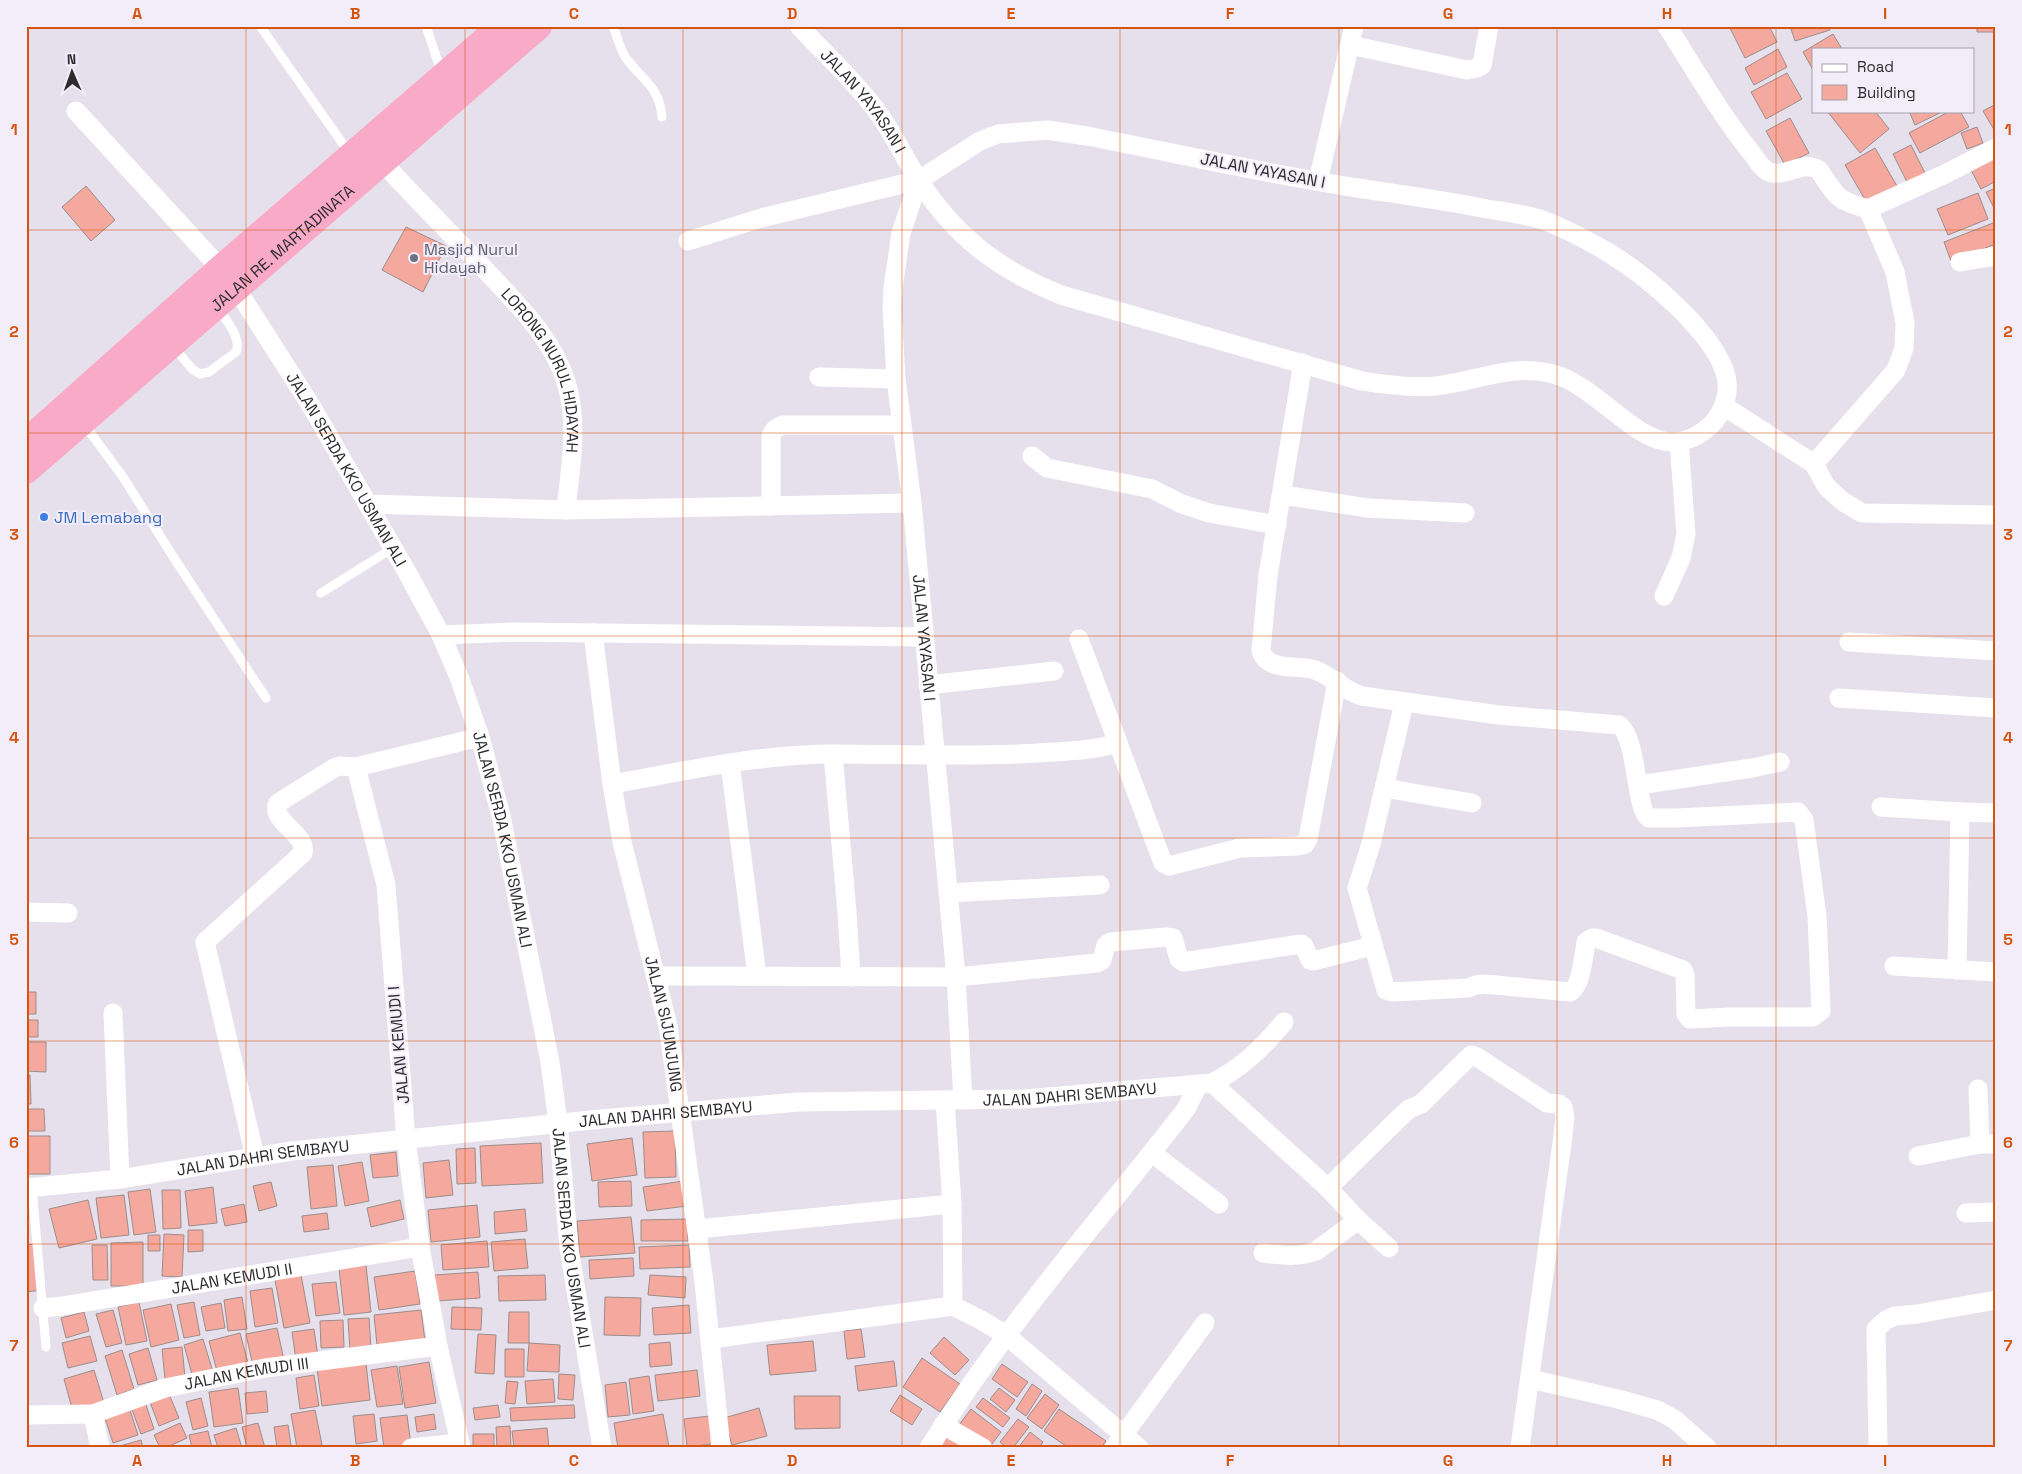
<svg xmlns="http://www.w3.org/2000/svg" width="2022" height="1474" font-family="'Space Grotesk',sans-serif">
	<rect width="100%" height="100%" fill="#e6e0ec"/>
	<path fill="#f5a99e" stroke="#9b8d8b" d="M1729 26H1769L1777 42 1745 58Z
		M1790 26H1828L1830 30 1795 41Z
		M1977 26H1996V32H1977Z
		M1833 34 1842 49H1813V70L1803 52Z
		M1778 49 1787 67 1754 85 1745 68Z
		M1787 73 1802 99 1766 119 1751 92Z
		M1996 104V133L1983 111Z
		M1827 111H1875L1889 129 1860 153Z
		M1909 111H1944L1915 125Z
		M1950 111H1960L1969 127 1920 153 1909 133Z
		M1790 118 1809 153 1785 165 1766 131Z
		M1977 127 1983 143 1967 149 1961 133Z
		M1911 145 1928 179 1910 188 1893 154Z
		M1875 148 1897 186 1867 203 1845 165Z
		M1996 154V181L1981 189 1970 168Z
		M86 186 115 220 91 241 62 207Z
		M1996 188V212L1986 192Z
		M1978 193 1988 219 1948 235 1937 209Z
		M1993 223 1996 230V244L1951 261 1944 242Z
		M406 227 446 246 423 292 382 270Z
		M26 992H36V1014H26Z
		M26 1020H38V1037H26Z
		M26 1042H46V1072L26 1071Z
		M26 1075H30L31 1104H26Z
		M26 1109H44L45 1131H26Z
		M675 1131 676 1177 645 1178 643 1132Z
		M26 1136H50V1174H26Z
		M632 1138 637 1175 592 1181 587 1144Z
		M541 1143 543 1183 482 1186 480 1146Z
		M475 1148 476 1183 457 1184 456 1149Z
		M396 1152 398 1176 373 1178 370 1155Z
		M449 1160 453 1195 426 1198 423 1163Z
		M362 1162 369 1201 345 1206 338 1166Z
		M333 1165 337 1206 311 1209 307 1167Z
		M631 1181 632 1206 599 1207 598 1182Z
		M683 1181 687 1206 647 1211 643 1187Z
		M271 1182 277 1206 259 1211 253 1186Z
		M213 1187 217 1223 189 1226 185 1191Z
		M150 1189 156 1232 134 1235 128 1192Z
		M162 1190H180L181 1228 163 1229Z
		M124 1195 129 1235 101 1238 96 1198Z
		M88 1200 97 1239 59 1248 49 1209Z
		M400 1200 404 1219 371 1227 367 1208Z
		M244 1204 247 1222 225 1226 221 1209Z
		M477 1205 480 1237 431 1242 428 1210Z
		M525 1209 527 1231 495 1234 494 1212Z
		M327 1213 329 1229 304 1232 302 1216Z
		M631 1217 635 1253 580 1257 577 1221Z
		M688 1219V1241H641V1220Z
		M188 1230H203V1251L188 1252Z
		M164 1234 184 1235 182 1277 162 1276Z
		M148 1235H160V1251H148Z
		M525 1239 528 1268 494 1271 491 1242Z
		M487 1241 489 1267 443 1270 441 1245Z
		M143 1242V1286H111V1243Z
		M35 1244 41 1290 26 1292V1245Z
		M92 1245H107L108 1280H93Z
		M689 1245 690 1267 640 1269 639 1247Z
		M633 1258 634 1276 590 1279 589 1260Z
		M366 1265 371 1312 344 1315 339 1268Z
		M415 1271 420 1304 379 1310 374 1277Z
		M478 1272 480 1298 436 1301 434 1275Z
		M301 1275 310 1323 284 1328 275 1280Z
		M545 1275 546 1300 499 1301 498 1276Z
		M650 1275 686 1277 685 1298 648 1295Z
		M336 1282 340 1313 316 1316 312 1284Z
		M272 1288 278 1323 255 1327 250 1291Z
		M242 1297 247 1329 228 1331 224 1300Z
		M605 1297 641 1298 640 1336 604 1335Z
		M139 1302 147 1341 126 1345 118 1307Z
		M194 1302 200 1335 184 1338 177 1305Z
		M221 1303 225 1328 206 1331 201 1307Z
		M171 1304 179 1340 151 1347 143 1310Z
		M689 1305 691 1333 654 1335 652 1308Z
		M452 1307 482 1308 481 1330 451 1329Z
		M113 1310 122 1343 106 1347 96 1314Z
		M421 1310 425 1341 377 1345 374 1315Z
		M84 1312 89 1331 66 1338 61 1318Z
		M509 1312H529V1343H508Z
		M369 1318 371 1349 350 1350 348 1319Z
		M343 1320 344 1347 321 1348 320 1321Z
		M277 1328 284 1360 253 1366 246 1334Z
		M314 1329 318 1357 296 1360 292 1332Z
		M861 1329 865 1357 847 1359 844 1331Z
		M240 1333 248 1363 217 1371 209 1341Z
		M478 1334 496 1335 494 1374 475 1373Z
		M90 1336 97 1361 68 1368 62 1343Z
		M944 1337 969 1360 955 1375 930 1353Z
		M203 1339 213 1372 193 1378 184 1345Z
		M813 1341 816 1371 770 1375 767 1345Z
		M670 1342 672 1365 650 1367 649 1344Z
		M529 1343 560 1345 559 1372 527 1371Z
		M182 1347 185 1377 165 1379 162 1349Z
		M148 1348 157 1380 138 1385 129 1354Z
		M505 1349H524V1377H505Z
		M122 1350 134 1389 117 1395 105 1356Z
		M922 1358 960 1384 940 1412 903 1387Z
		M894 1361 897 1386 858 1391 855 1366Z
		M429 1362 436 1403 405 1408 399 1367Z
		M366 1363 370 1400 322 1406 317 1369Z
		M1002 1364 1028 1382 1017 1397 992 1379Z
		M397 1366 403 1404 377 1407 371 1370Z
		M94 1370 104 1403 73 1412 64 1379Z
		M697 1370 700 1396 658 1401 655 1375Z
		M559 1374 575 1375 573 1400 558 1399Z
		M314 1375 319 1406 300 1409 296 1378Z
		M649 1376 654 1411 633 1414 629 1379Z
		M553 1379 555 1402 527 1404 525 1381Z
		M507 1381 518 1382 515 1404 505 1403Z
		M626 1382 630 1415 608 1417 605 1385Z
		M1032 1384 1042 1391 1026 1416 1016 1409Z
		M238 1388 243 1423 214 1427 209 1392Z
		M999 1388 1015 1400 1006 1412 990 1399Z
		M266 1391 268 1412 247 1414 245 1393Z
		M169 1394 179 1418 159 1426 150 1402Z
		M1045 1394 1059 1405 1042 1429 1027 1418Z
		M900 1395 922 1409 912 1425 890 1411Z
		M794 1396H840V1428L795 1429Z
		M201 1398 208 1426 193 1430 186 1402Z
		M983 1398 1010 1418 1003 1427 976 1407Z
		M145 1402 154 1429 141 1434 131 1407Z
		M498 1405 500 1417 475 1420 473 1408Z
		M574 1405 575 1418 511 1421 510 1408Z
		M759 1408 767 1436 732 1445 724 1418Z
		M971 1409 1001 1432 989 1448 959 1425Z
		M1059 1409 1106 1441 1101 1448H1069L1044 1431Z
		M130 1410 138 1435 113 1443 105 1418Z
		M315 1410 322 1445 297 1448 291 1414Z
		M374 1414 377 1441 356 1444 353 1416Z
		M434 1414 436 1429 417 1432 415 1417Z
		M663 1414 669 1447 618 1448 614 1423Z
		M407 1415 411 1445 384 1448 380 1418Z
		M709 1416 712 1444 687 1447 684 1419Z
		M1018 1419 1029 1427 1013 1448H1007L1000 1442Z
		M180 1423 187 1438 165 1448H160L154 1435Z
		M258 1423 265 1448H247L242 1427Z
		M288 1425 291 1445 277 1448 274 1427Z
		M510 1426 511 1447 497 1448 496 1427Z
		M236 1428 242 1448H218L214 1435Z
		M547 1428 549 1448H514L512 1431Z
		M208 1431 212 1448H192L189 1435Z
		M1030 1432 1043 1442 1039 1448H1018Z
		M950 1433 969 1448H944L941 1445Z
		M473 1434H494V1448H473Z
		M141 1440 143 1448H113Z"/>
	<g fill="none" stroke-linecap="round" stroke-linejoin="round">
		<path stroke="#fff" stroke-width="9" d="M260 26 350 154
			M426 26 442 74
			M613 26C617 36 620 50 626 58 643 81 659 86 662 117
			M173 346 192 369 200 374 209 372 236 352C242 338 226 320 218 308
			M84 424 123 477 174 558 266 698
			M321 593 393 548
			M32 1187 46 1347"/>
		<g stroke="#fff" stroke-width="19">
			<path id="s1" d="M799 26C827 56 858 84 881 117 895 137 905 159 918 179 955 237 999 270 1061 295L1362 381C1386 385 1412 388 1436 386 1474 382 1510 364 1549 373 1595 382 1637 447 1677 442 1695 440 1715 426 1722 409 1727 398 1729 388 1726 376 1715 333 1647 276 1609 253 1589 241 1566 229 1543 220 1525 214 1505 212 1487 209 1442 200 1396 194 1351 187 1262 173 1175 153 1087 136L1047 130 998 134 980 141 919 180 901 233 893 288 892 308 896 379 912 503 956 977 963 1100"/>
			<path d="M1667 26C1694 68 1719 112 1750 151 1755 157 1760 167 1767 171 1784 180 1802 159 1819 170 1837 197 1836 200 1868 209L1945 174 1996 148"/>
			<path d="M1350 45 1467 70 1477 68 1482 65 1489 26"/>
			<path id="s2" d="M76 111 221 269 236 288 310 404 408 574 441 635 459 677 480 737 501 816 550 1062 558 1123 569 1248 602 1448"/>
			<path id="s3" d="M382 162C412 194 443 226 474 258 509 296 555 337 568 389 578 429 570 470 566 510"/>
			<path d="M1318 181 1354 26"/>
			<path d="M1868 209 1895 272 1905 323 1904 348 1896 370 1814 464 1826 486 1842 501 1862 513 1996 515"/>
			<path d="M688 241 761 218 919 180"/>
			<path d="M1960 262 1996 256"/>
			<path d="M1303 363 1268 575 1261 651C1267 671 1294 665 1312 669 1331 674 1343 691 1362 696L1499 715 1619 725C1638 738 1635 810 1649 818H1677L1798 812 1804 820 1817 916 1821 1011 1813 1017H1730L1690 1019 1686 1014 1685 975 1683 970 1596 938H1592L1586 942C1584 954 1581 987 1570 992L1484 984 1476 985 1468 988 1392 992 1386 990 1357 888 1371 844 1404 703"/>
			<path d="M819 377 896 379"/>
			<path d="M1724 406 1814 464"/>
			<path d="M1032 456 1047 468 1152 489 1182 504 1209 513 1277 525"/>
			<path d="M1282 495 1368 508 1465 513"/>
			<path d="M368 504 566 510 912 503"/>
			<path d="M771 506V436C773 430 776 427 783 425H902"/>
			<path d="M1664 596 1681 558 1686 534 1679 442"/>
			<path id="s4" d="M593 633 612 784 622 842 668 1026 704 1282 721 1448"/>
			<path d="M441 635 515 632 923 637"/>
			<path d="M1079 639 1163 863 1169 866 1240 848 1298 846 1305 844 1308 839 1337 681"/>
			<path d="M1849 642 1996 651"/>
			<path d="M928 685 1054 671"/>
			<path d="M1839 698 1996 708"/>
			<path d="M833 754 847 912 851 977"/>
			<path d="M730 763 757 976"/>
			<path d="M612 784C686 771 759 754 834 754 902 754 971 757 1039 753 1066 751 1092 751 1118 743"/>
			<path d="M1639 785 1752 768 1780 762"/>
			<path d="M1384 788 1472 803"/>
			<path d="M1881 807 1960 812 1957 970"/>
			<path d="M1960 812 1996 813"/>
			<path d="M948 893 1100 885"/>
			<path d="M26 912 68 913"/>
			<path d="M1894 966 1996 972"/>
			<path d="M655 976 956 977 1097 963 1102 960 1106 945 1111 942 1166 937 1173 938 1179 959 1183 962 1301 944 1304 946 1310 960 1313 961 1372 946"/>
			<path d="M113 1013 120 1179"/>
			<path d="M1212 1083 1328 1188 1358 1220 1389 1248"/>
			<path d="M1978 1089 1980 1144"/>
			<path d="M1152 1153 1219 1204"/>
			<path d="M1918 1156 1980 1144H1996"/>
			<path d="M255 1157 205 942 303 853C308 834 269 821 278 803L334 768 340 766 356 767"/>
			<path id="s5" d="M26 1188 120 1179 292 1151 601 1119 798 1102 1025 1099 1212 1083C1242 1068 1262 1048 1284 1022"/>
			<path d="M1328 1188 1396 1121 1409 1109 1421 1104 1471 1055 1477 1057 1547 1103 1559 1104 1563 1107 1565 1117 1562 1143 1520 1448"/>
			<path d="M1966 1213 1996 1212"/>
			<path d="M697 1229 952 1204"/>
			<path d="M1263 1253C1282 1255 1298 1258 1316 1251L1358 1220"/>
			<path d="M953 1306 981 1320 1006 1335 1139 1448"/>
			<path id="s6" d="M43 1308 62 1306 420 1247"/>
			<path d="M711 1339 953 1306 952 1204 945 1100"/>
			<path d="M1530 1379 1618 1399 1657 1410 1674 1419 1707 1448"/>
			<path d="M26 1415 93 1414"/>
			<path d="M943 1425 983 1448"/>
			<path id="s7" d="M100 1448 93 1414 165 1388 265 1368 438 1346"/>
			<path d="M411 1448 460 1443"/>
			<path d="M461 1448 438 1346 420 1247 406 1139 386 885 356 767 480 737"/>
			<path d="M929 1448C1004 1327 1099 1221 1186 1109L1198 1085"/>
			<path d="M1114 1448 1205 1323"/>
			<path d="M1878 1448 1876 1329 1886 1320 1895 1316 1917 1314 1996 1300"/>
		</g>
		<g stroke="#f8aac7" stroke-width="28">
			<path d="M26 443 221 269 502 26"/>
			<path id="s8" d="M26 470 538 26"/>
		</g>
	</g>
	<path fill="none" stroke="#d55410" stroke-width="1" stroke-opacity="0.55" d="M246 26V1448M465 26V1448M683 26V1448M902 26V1448M1120 26V1448M1339 26V1448M1557 26V1448M1776 26V1448M26 230H1996M26 433H1996M26 636H1996M26 838H1996M26 1041H1996M26 1244H1996"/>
	<circle fill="#6b7280" stroke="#f3edfa" stroke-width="2" cx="414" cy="258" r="5"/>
	<circle fill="#3f7fe0" stroke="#f3edfa" stroke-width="2" cx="44" cy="517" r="5"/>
	<g text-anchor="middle" stroke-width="4" stroke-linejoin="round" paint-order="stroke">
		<g font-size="16" fill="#2d2b30" stroke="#f3edfa">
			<text dy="6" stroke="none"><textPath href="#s1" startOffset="99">JALAN YAYASAN I</textPath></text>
			<text transform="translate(1263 170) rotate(11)" y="6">JALAN YAYASAN I</text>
			<text dy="6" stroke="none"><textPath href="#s8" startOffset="339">JALAN RE. MARTADINATA</textPath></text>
			<text dy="6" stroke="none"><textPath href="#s3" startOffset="269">LORONG NURUL HIDAYAH</textPath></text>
			<text dy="6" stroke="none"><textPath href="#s2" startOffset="451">JALAN SERDA KKO USMAN ALI</textPath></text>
			<text dy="6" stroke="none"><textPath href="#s1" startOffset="2479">JALAN YAYASAN I</textPath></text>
			<text dy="6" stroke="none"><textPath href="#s2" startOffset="856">JALAN SERDA KKO USMAN ALI</textPath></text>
			<text dy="6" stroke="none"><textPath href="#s4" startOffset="398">JALAN SIJUNJUNG</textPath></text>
			<text transform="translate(398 1045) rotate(-95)" y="6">JALAN KEMUDI I</text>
			<text dy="6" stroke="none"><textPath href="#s5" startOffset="1049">JALAN DAHRI SEMBAYU</textPath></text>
			<text dy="6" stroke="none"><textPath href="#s5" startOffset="644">JALAN DAHRI SEMBAYU</textPath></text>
			<text dy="6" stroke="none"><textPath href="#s5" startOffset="239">JALAN DAHRI SEMBAYU</textPath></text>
			<text dy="6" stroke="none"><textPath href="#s2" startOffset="1261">JALAN SERDA KKO USMAN ALI</textPath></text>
			<text dy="6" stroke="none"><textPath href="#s6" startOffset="191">JALAN KEMUDI II</textPath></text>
			<text dy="6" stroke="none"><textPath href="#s7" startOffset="194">JALAN KEMUDI III</textPath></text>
		</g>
		<g font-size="16" fill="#5b616d" stroke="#f3edfa" text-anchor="start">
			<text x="424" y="255">Masjid Nurul<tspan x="424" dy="18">Hidayah</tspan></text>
		</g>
		<g font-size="16" fill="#366cbe" stroke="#f3edfa" text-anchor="start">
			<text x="54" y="523">JM Lemabang</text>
		</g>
	</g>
	<rect width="2022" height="1474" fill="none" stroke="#f3edfa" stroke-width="55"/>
	<rect x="1812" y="48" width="162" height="65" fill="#f3edfa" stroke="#a49fa9"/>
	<rect x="1822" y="64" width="25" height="8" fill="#ffffff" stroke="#a49fa9"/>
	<text x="1857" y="72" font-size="15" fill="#2d2b30">Road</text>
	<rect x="1822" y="85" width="25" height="15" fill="#f5a99e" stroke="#a49fa9"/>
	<text x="1857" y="98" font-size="15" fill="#2d2b30">Building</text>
	<g transform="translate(72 72) rotate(358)" stroke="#f3edfa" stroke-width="4" paint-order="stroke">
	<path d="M0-4L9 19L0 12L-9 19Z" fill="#2d2b30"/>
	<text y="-8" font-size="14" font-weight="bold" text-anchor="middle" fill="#2d2b30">N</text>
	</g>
	<rect x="28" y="28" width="1966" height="1418" fill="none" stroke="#d55410" stroke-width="2"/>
	<g font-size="16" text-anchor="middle" font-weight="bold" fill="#d55410">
		<text x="137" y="19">A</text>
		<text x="355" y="19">B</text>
		<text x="574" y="19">C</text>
		<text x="792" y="19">D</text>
		<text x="1011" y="19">E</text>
		<text x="1230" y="19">F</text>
		<text x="1448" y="19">G</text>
		<text x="1667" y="19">H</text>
		<text x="1885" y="19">I</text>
		<text x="14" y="135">1</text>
		<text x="2008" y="135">1</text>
		<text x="14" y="337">2</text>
		<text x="2008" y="337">2</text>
		<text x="14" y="540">3</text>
		<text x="2008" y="540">3</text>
		<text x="14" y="743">4</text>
		<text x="2008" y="743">4</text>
		<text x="14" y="945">5</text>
		<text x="2008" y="945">5</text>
		<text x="14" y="1148">6</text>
		<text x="2008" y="1148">6</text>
		<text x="14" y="1351">7</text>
		<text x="2008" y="1351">7</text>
		<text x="137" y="1466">A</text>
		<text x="355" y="1466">B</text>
		<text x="574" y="1466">C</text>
		<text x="792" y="1466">D</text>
		<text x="1011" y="1466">E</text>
		<text x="1230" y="1466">F</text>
		<text x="1448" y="1466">G</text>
		<text x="1667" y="1466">H</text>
		<text x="1885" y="1466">I</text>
	</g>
</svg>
